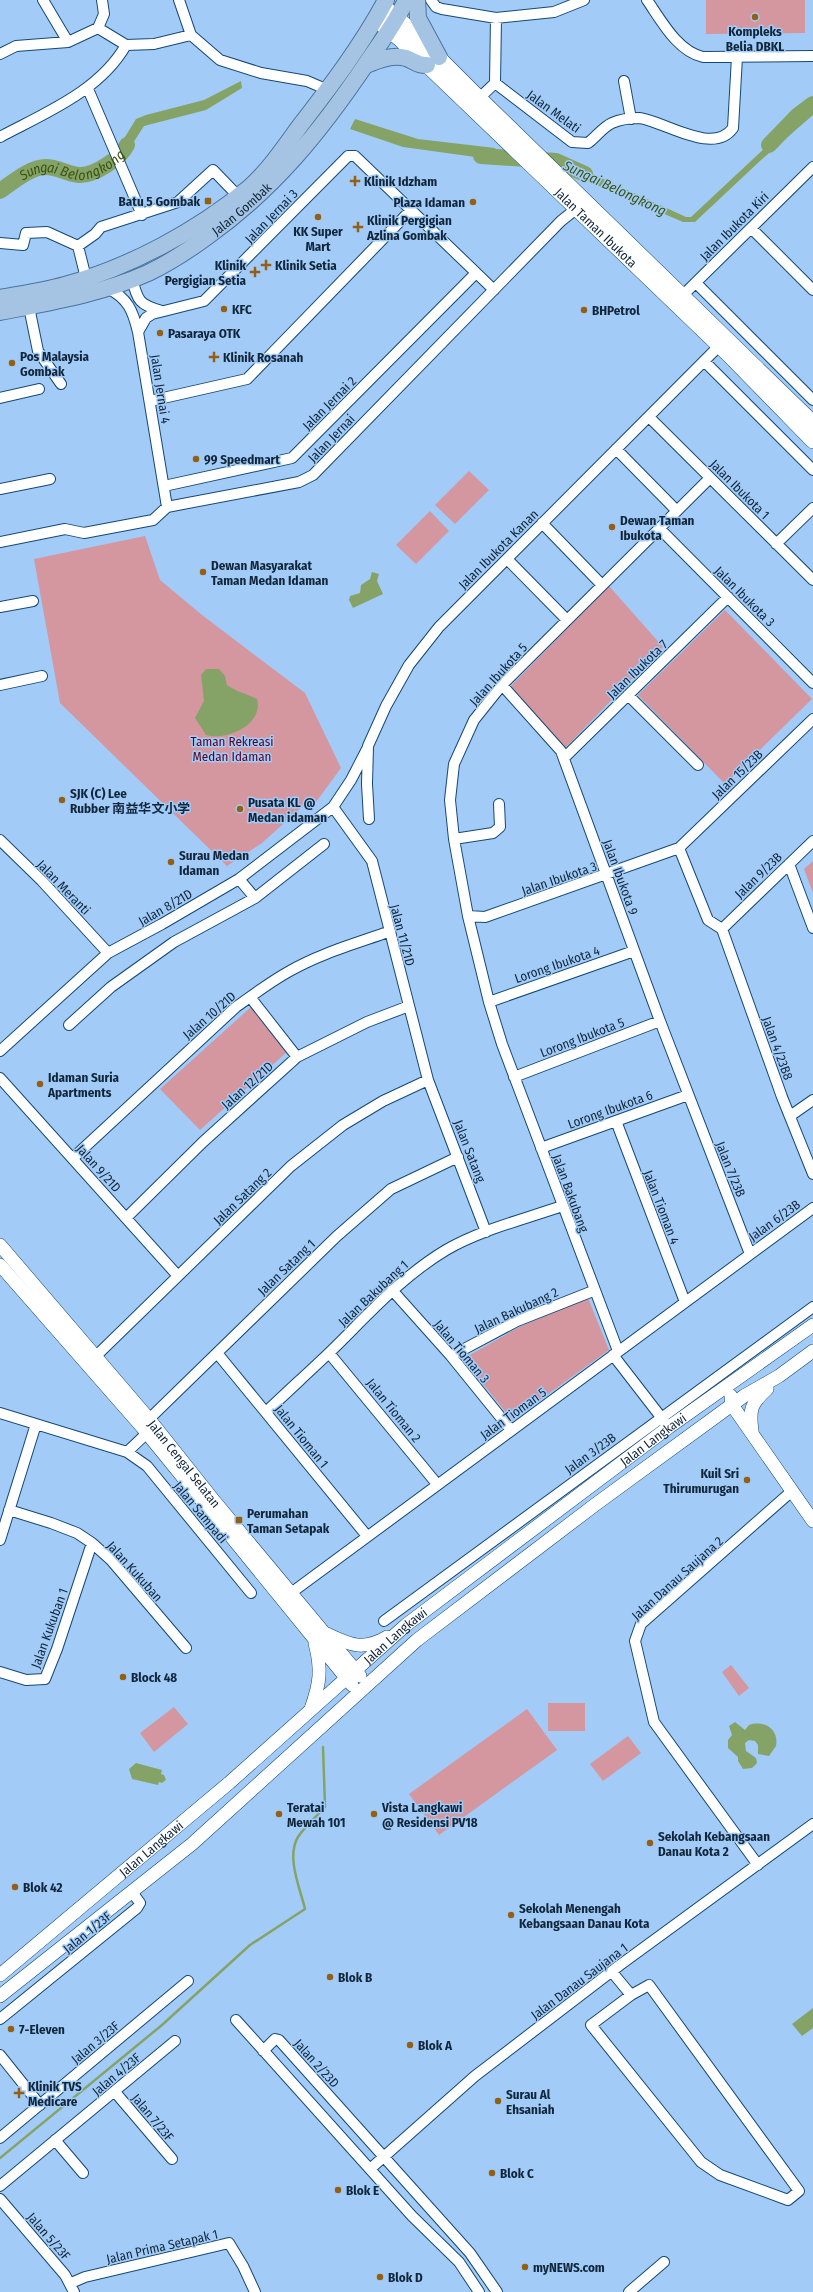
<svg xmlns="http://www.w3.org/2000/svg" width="813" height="2292" font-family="'Fira Sans Condensed','Noto Sans SC',sans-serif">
	<rect width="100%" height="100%" fill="#a2ccf7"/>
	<path fill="#d4969f" d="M706 0H805V33L706 34Z
		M469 471 489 490 455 524 435 505Z
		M430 511 449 531 416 564 396 545Z
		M145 536 160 580 202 615 305 693 341 768 316 802 312 798 262 843 227 866 60 703 34 559Z
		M609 586 663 647 565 748 510 687Z
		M725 610 812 699 725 784 638 695Z
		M813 861V893L804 869Z
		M251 1007 287 1052 200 1130 160 1089Z
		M588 1298 609 1350 512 1420 463 1359 519 1327Z
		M731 1665 749 1688 739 1696 722 1672Z
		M548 1703H585V1731H548Z
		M174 1707 188 1724 154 1752 140 1733Z
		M527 1709 557 1750 439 1835 409 1794Z
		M628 1736 641 1753 603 1781 590 1764Z"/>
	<path fill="#86a367" d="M241 81 242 88 206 110 144 126 126 154 123 162 117 150 136 119 146 115 204 100Z
		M813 103V115L761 160 695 222H683L576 176 560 159 686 217H691Z
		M355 119 418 139 495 148 504 161 403 147 350 129Z
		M372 572 379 574 377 581 383 594 353 608 349 600 350 596 360 593 361 585 370 579Z
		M206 669H219L225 676 227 685C238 693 246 693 257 699 264 724 227 741 206 735L195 718 204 701 201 675Z
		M735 1722 745 1730 749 1725C765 1720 779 1729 776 1746L769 1756 758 1754V1745L755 1741 749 1740 745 1743 746 1751 756 1758 757 1763 752 1768 743 1769 738 1761V1757L728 1748V1740L732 1735 729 1726Z
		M136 1763 162 1770 161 1774 164 1775 166 1780 162 1783 159 1782 158 1785 132 1779 129 1769Z
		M813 2008V2028L802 2036 792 2024Z"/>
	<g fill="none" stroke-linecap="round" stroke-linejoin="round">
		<path stroke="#86a367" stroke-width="2.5" d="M0 2158 162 2025 250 1945 305 1909C300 1888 286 1857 298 1837 305 1826 317 1816 325 1807L323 1747"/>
		<g stroke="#86a367" stroke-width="16">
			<path d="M769 145 797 116 813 104"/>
			<path d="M481 156 556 161 585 174"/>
			<path id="s1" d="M0 191C13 182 30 167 46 167 57 167 68 174 79 175 94 176 121 158 127 145"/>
		</g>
		<defs>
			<path id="minor" d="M43 0 68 42
				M179 0 191 35
				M431 0 436 7 442 9 496 18 554 12 584 0
				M647 0C661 20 677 51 703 57L813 56
				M98 28 126 45 154 44 191 35 220 60 261 73 307 81 328 90
				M0 54 16 46 68 42 98 28 104 14 102 0
				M624 81 631 119
				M495 83 572 142 588 143C596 137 603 127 612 123 619 120 631 118 639 118 664 121 713 156 733 128L737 57
				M88 89 142 215
				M475 102 495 83 496 18
				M0 137C45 113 100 91 126 45
				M751 228 813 290
				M0 243 23 245 26 233 47 232 78 246 95 234 101 227 178 202 213 170 238 196
				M78 246 86 278
				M132 279C138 301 139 305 162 311
				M696 283 813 400
				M107 288C128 298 133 311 138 332L167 507
				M678 300 813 167
				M29 307 38 351 61 384
				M138 332 146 318 152 314 204 301 348 156H355L494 290
				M704 361 813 470
				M0 398 39 389
				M150 401 247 379 411 210
				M649 417 813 580
				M616 449 676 510
				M164 486 292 458 476 273
				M0 489 50 479
				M542 523 601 584
				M659 528 813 683
				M0 542 65 529 84 533 153 520 167 507 299 482 313 475 561 221 581 205
				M776 544 813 508
				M507 559 567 620
				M0 607 33 601
				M0 685 42 676
				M502 685 561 751 660 1021 750 1254
				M628 695 698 765
				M564 758 728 597
				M333 807 372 861 428 1080 486 1232
				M369 819 367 784 368 746 386 706 409 665 439 627 723 342
				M454 839 493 833 500 827 499 804
				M0 840 42 881 108 953
				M679 848 708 920 722 929
				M789 864 813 928
				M239 879 255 898
				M468 916 485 917 679 848 813 719
				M722 929 782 1097 813 1174
				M722 929 813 841
				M250 997 297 1057
				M489 1002 634 951
				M69 1025 111 987 174 942 255 898 324 844
				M0 1051 108 953 162 924 239 879 333 807 351 780 367 749
				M514 1077 660 1021
				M0 1078 178 1276
				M790 1116 813 1100
				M616 1121 685 1302
				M541 1148 688 1095
				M73 1158 236 1007C253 995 270 982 288 972 319 954 354 944 388 932
				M126 1218 203 1142 297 1057 367 1022 409 1006
				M392 1290 451 1356 511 1430
				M618 1351 502 1044 489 1002 468 916 454 839 450 800 454 764 474 720 502 685 710 478
				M217 1353 367 1536
				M329 1353 437 1484
				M613 1355 664 1421
				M451 1356 517 1321 593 1291
				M95 1357 291 1166 343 1125 383 1101 428 1080
				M266 1412C287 1392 309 1372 330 1352 367 1316 401 1277 446 1250 480 1230 525 1219 562 1206
				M0 1413 127 1452 147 1433
				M145 1423 337 1236 391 1189 458 1157
				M127 1452 147 1466 251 1593
				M9 1510 51 1523 77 1533 92 1543 111 1560 186 1648
				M0 1540 36 1424
				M291 1593 813 1208
				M384 1621 813 1307
				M0 1672 26 1680 45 1679 57 1649 92 1543
				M758 1865 654 1722 635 1641 641 1624 792 1491
				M612 1972 631 1995
				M649 1985 799 2191 788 2200 720 2175 701 2162 591 2025 631 1995Z
				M0 2019 137 1908 140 1903 132 1892
				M236 2020 412 2216 459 2262 479 2292
				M263 2051 275 2039 279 2040 470 2253 497 2292
				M0 2055 40 2105
				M115 2092 172 2159
				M0 2138 188 1981
				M55 2140 83 2173
				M370 2169 475 2076 620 1965 813 1824
				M0 2186 175 2041
				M0 2199 65 2275 74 2292
				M71 2283 85 2277 229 2243 243 2266 255 2292
				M629 2292 664 2262"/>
			<g id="tertiary">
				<path id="s2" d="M0 1245 149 1419 215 1502 360 1676"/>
				<path d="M0 1265 142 1427 352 1685"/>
				<path d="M731 1396 732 1405 813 1521"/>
				<path d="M752 1431C749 1409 751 1404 767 1389"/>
				<path d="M327 1634C350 1645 363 1651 387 1637"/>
				<path d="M311 1709C320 1683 322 1670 315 1643"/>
				<path id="s3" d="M0 1975 229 1783 406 1625 669 1427 813 1325"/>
				<path d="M0 1996 192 1844 417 1640 596 1504 744 1396 779 1376 813 1351"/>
			</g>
			<g id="secondary">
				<path d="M383 6 412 31 479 98 813 423"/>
				<path id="s4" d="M375 19 401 40 729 355 813 441"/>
			</g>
			<g id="primary">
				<path d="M417 0 418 18 439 57"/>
				<path d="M366 65C378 60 393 54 406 58 415 61 418 66 427 65"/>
				<path d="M0 298C22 294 44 291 65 285 130 267 197 231 249 188 268 171 284 148 299 127 330 87 362 45 386 0"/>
				<path id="s5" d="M0 312C51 302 101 294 148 273 169 263 189 250 208 236 275 188 320 132 366 64 380 43 396 23 406 0"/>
			</g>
		</defs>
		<use href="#minor" stroke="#134876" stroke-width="12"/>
		<use href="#tertiary" stroke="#134876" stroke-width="14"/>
		<use href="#secondary" stroke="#134876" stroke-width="16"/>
		<use href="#primary" stroke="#4a739c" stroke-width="18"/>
		<use href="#minor" stroke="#fff" stroke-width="10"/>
		<use href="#tertiary" stroke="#fff" stroke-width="13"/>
		<use href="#secondary" stroke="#fff" stroke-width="15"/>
		<use href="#primary" stroke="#a5c4e3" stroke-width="16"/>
	</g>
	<g fill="#945f14" stroke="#a2ccf7" stroke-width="1.5">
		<circle cx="755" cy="17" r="4"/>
		<path d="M353 175h4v4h4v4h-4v4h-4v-4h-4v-4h4z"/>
		<rect x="204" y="197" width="8" height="8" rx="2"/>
		<circle cx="473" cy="202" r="4"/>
		<circle cx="318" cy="217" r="4"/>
		<path d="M356 221h4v4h4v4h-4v4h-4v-4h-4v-4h4z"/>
		<path d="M264 259h4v4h4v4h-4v4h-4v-4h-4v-4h4z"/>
		<path d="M253 266h4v4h4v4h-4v4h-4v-4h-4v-4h4z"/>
		<circle cx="224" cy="309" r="4"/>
		<circle cx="584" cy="310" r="4"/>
		<circle cx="160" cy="333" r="4"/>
		<path d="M212 351h4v4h4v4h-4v4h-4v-4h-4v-4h4z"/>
		<circle cx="12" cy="363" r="4"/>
		<circle cx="196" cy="459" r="4"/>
		<circle cx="612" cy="527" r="4"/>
		<circle cx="203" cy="572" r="4"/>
		<circle cx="62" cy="800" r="4"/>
		<circle cx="240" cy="809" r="4"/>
		<circle cx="171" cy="862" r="4"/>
		<circle cx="40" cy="1084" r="4"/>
		<circle cx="747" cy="1480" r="4"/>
		<rect x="235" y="1516" width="8" height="8" rx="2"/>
		<circle cx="123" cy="1677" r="4"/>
		<circle cx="279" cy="1814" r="4"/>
		<circle cx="374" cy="1814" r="4"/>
		<circle cx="650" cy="1843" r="4"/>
		<circle cx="15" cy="1887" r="4"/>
		<circle cx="511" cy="1915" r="4"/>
		<circle cx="330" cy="1977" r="4"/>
		<circle cx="11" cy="2029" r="4"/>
		<circle cx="410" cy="2045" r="4"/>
		<path d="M17 2087h4v4h4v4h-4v4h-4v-4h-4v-4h4z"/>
		<circle cx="498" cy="2101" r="4"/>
		<circle cx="492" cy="2173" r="4"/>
		<circle cx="338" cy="2190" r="4"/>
		<circle cx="525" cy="2267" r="4"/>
		<circle cx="380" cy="2277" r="4"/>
	</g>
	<g text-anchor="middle" stroke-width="3" stroke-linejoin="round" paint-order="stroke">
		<g font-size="13" font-weight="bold" fill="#11263b" stroke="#a2ccf7" text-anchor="start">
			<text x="755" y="36" text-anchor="middle">Kompleks<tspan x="755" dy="15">Belia DBKL</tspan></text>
			<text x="364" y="186">Klinik Idzham</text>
			<text x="200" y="206" text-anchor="end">Batu 5 Gombak</text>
			<text x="465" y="207" text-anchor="end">Plaza Idaman</text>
			<text x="367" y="225">Klinik Pergigian<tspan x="367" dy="15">Azlina Gombak</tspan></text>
			<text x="318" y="236" text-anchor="middle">KK Super<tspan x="318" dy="15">Mart</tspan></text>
			<text x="246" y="270" text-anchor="end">Klinik<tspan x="246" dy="15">Pergigian Setia</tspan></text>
			<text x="275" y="270">Klinik Setia</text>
			<text x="232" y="314">KFC</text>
			<text x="592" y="315">BHPetrol</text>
			<text x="168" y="338">Pasaraya OTK</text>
			<text x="20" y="361">Pos Malaysia<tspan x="20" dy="15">Gombak</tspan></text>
			<text x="223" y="362">Klinik Rosanah</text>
			<text x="204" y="464">99 Speedmart</text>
			<text x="620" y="525">Dewan Taman<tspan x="620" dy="15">Ibukota</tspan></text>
			<text x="211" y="570">Dewan Masyarakat<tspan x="211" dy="15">Taman Medan Idaman</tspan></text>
			<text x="70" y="798">SJK (C) Lee<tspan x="70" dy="15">Rubber 南益华文小学</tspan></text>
			<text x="248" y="807">Pusata KL @<tspan x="248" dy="15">Medan idaman</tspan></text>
			<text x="179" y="860">Surau Medan<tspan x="179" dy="15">Idaman</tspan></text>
			<text x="48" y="1082">Idaman Suria<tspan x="48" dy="15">Apartments</tspan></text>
			<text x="739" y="1478" text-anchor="end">Kuil Sri<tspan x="739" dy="15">Thirumurugan</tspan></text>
			<text x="247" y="1518">Perumahan<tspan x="247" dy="15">Taman Setapak</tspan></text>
			<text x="131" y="1682">Block 48</text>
			<text x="287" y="1812">Teratai<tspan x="287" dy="15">Mewah 101</tspan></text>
			<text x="382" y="1812">Vista Langkawi<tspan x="382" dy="15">@ Residensi PV18</tspan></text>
			<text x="658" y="1841">Sekolah Kebangsaan<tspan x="658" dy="15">Danau Kota 2</tspan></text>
			<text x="23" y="1892">Blok 42</text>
			<text x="519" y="1913">Sekolah Menengah<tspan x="519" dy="15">Kebangsaan Danau Kota</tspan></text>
			<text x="338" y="1982">Blok B</text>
			<text x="19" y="2034">7-Eleven</text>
			<text x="418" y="2050">Blok A</text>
			<text x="28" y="2091">Klinik TVS<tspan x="28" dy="15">Medicare</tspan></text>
			<text x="506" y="2099">Surau Al<tspan x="506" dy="15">Ehsaniah</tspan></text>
			<text x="500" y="2178">Blok C</text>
			<text x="346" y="2195">Blok E</text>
			<text x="533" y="2272">myNEWS.com</text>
			<text x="388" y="2282">Blok D</text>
		</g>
		<g font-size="13" fill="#11263b" stroke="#a2ccf7">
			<text transform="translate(554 111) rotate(36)" y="5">Jalan Melati</text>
			<text dy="5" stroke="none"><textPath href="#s5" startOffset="267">Jalan Gombak</textPath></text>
			<text transform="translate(271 216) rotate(-46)" y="5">Jalan Jernai 3</text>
			<text transform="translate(734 226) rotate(-45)" y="5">Jalan Ibukota Kiri</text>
			<text dy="5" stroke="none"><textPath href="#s4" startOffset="304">Jalan Taman Ibukota</textPath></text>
			<text transform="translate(161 389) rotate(81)" y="5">Jalan Jernai 4</text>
			<text transform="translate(329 403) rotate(-45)" y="5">Jalan Jernai 2</text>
			<text transform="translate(331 438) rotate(-46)" y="5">Jalan Jernai</text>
			<text transform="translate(740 489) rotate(45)" y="5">Jalan Ibukota 1</text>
			<text transform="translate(498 549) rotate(-45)" y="5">Jalan Ibukota Kanan</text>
			<text transform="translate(745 596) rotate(45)" y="5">Jalan Ibukota 3</text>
			<text transform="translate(637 669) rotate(-44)" y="5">Jalan Ibukota 7</text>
			<text transform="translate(498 674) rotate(-48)" y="5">Jalan Ibukota 5</text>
			<text transform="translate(737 774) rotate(-44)" y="5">Jalan 15/23B</text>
			<text transform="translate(758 875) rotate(-44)" y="5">Jalan 9/23B</text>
			<text transform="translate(621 877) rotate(70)" y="5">Jalan Ibukota 9</text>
			<text transform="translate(559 878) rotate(-19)" y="5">Jalan Ibukota 3</text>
			<text transform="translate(64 887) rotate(46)" y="5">Jalan Meranti</text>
			<text transform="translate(165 907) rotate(-30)" y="5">Jalan 8/21D</text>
			<text transform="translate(403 935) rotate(75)" y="5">Jalan 11/21D</text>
			<text transform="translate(557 964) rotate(-19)" y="5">Lorong Ibukota 4</text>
			<text transform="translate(209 1015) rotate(-41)" y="5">Jalan 10/21D</text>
			<text transform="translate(582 1037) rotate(-21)" y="5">Lorong Ibukota 5</text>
			<text transform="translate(778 1048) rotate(70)" y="5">Jalan 4/23B8</text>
			<text transform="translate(247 1085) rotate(-42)" y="5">Jalan 12/21D</text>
			<text transform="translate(610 1109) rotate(-20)" y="5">Lorong Ibukota 6</text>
			<text transform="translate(470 1151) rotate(69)" y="5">Jalan Satang</text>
			<text transform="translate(99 1168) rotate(48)" y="5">Jalan 9/21D</text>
			<text transform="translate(731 1169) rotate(68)" y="5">Jalan 7/23B</text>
			<text transform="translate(571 1193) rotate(70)" y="5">Jalan Bakubang</text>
			<text transform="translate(242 1196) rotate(-44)" y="5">Jalan Satang 2</text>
			<text transform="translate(662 1207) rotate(69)" y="5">Jalan Tioman 4</text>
			<text transform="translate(774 1220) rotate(-36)" y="5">Jalan 6/23B</text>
			<text transform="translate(286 1267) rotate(-44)" y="5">Jalan Satang 1</text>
			<text transform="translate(373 1293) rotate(-43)" y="5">Jalan Bakubang 1</text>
			<text transform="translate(516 1310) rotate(-25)" y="5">Jalan Bakubang 2</text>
			<text transform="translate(462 1351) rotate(50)" y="5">Jalan Tioman 3</text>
			<text transform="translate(394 1410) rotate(51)" y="5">Jalan Tioman 2</text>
			<text transform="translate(513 1413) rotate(-36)" y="5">Jalan Tioman 5</text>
			<text transform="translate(302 1436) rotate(51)" y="5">Jalan Tioman 1</text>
			<text dy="5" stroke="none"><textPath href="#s3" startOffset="845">Jalan Langkawi</textPath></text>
			<text transform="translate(590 1453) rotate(-36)" y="5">Jalan 3/23B</text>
			<text dy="5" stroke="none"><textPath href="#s2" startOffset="286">Jalan Cengal Selatan</textPath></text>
			<text transform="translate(201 1512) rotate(50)" y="5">Jalan Sampadi</text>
			<text transform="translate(135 1571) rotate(48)" y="5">Jalan Kukuban</text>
			<text transform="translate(677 1578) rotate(-42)" y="5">Jalan Danau Saujana 2</text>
			<text transform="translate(49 1628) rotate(-70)" y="5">Jalan Kukuban 1</text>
			<text dy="5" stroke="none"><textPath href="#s3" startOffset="521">Jalan Langkawi</textPath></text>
			<text dy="5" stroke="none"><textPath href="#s3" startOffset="197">Jalan Langkawi</textPath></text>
			<text transform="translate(87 1932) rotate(-39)" y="5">Jalan 1/23F</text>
			<text transform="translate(579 1981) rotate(-37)" y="5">Jalan Danau Saujana 1</text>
			<text transform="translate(95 2042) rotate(-40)" y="5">Jalan 3/23F</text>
			<text transform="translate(317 2063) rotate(48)" y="5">Jalan 2/23D</text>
			<text transform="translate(116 2074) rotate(-40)" y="5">Jalan 4/23F</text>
			<text transform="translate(153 2117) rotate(50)" y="5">Jalan 7/23F</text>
			<text transform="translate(49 2236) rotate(49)" y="5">Jalan 5/23F</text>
			<text transform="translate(162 2246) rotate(-13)" y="5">Jalan Prima Setapak 1</text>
		</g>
		<g font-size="13" fill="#5a0020" stroke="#a2ccf7">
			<text x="232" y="746">Taman Rekreasi<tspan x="232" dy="15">Medan Idaman</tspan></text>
		</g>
		<g font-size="14" font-style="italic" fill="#395413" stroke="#a2ccf7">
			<text dy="5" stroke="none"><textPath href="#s1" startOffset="81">Sungai Belongkong</textPath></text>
			<text transform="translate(615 188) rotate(25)" y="5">Sungai Belongkong</text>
		</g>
	</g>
</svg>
